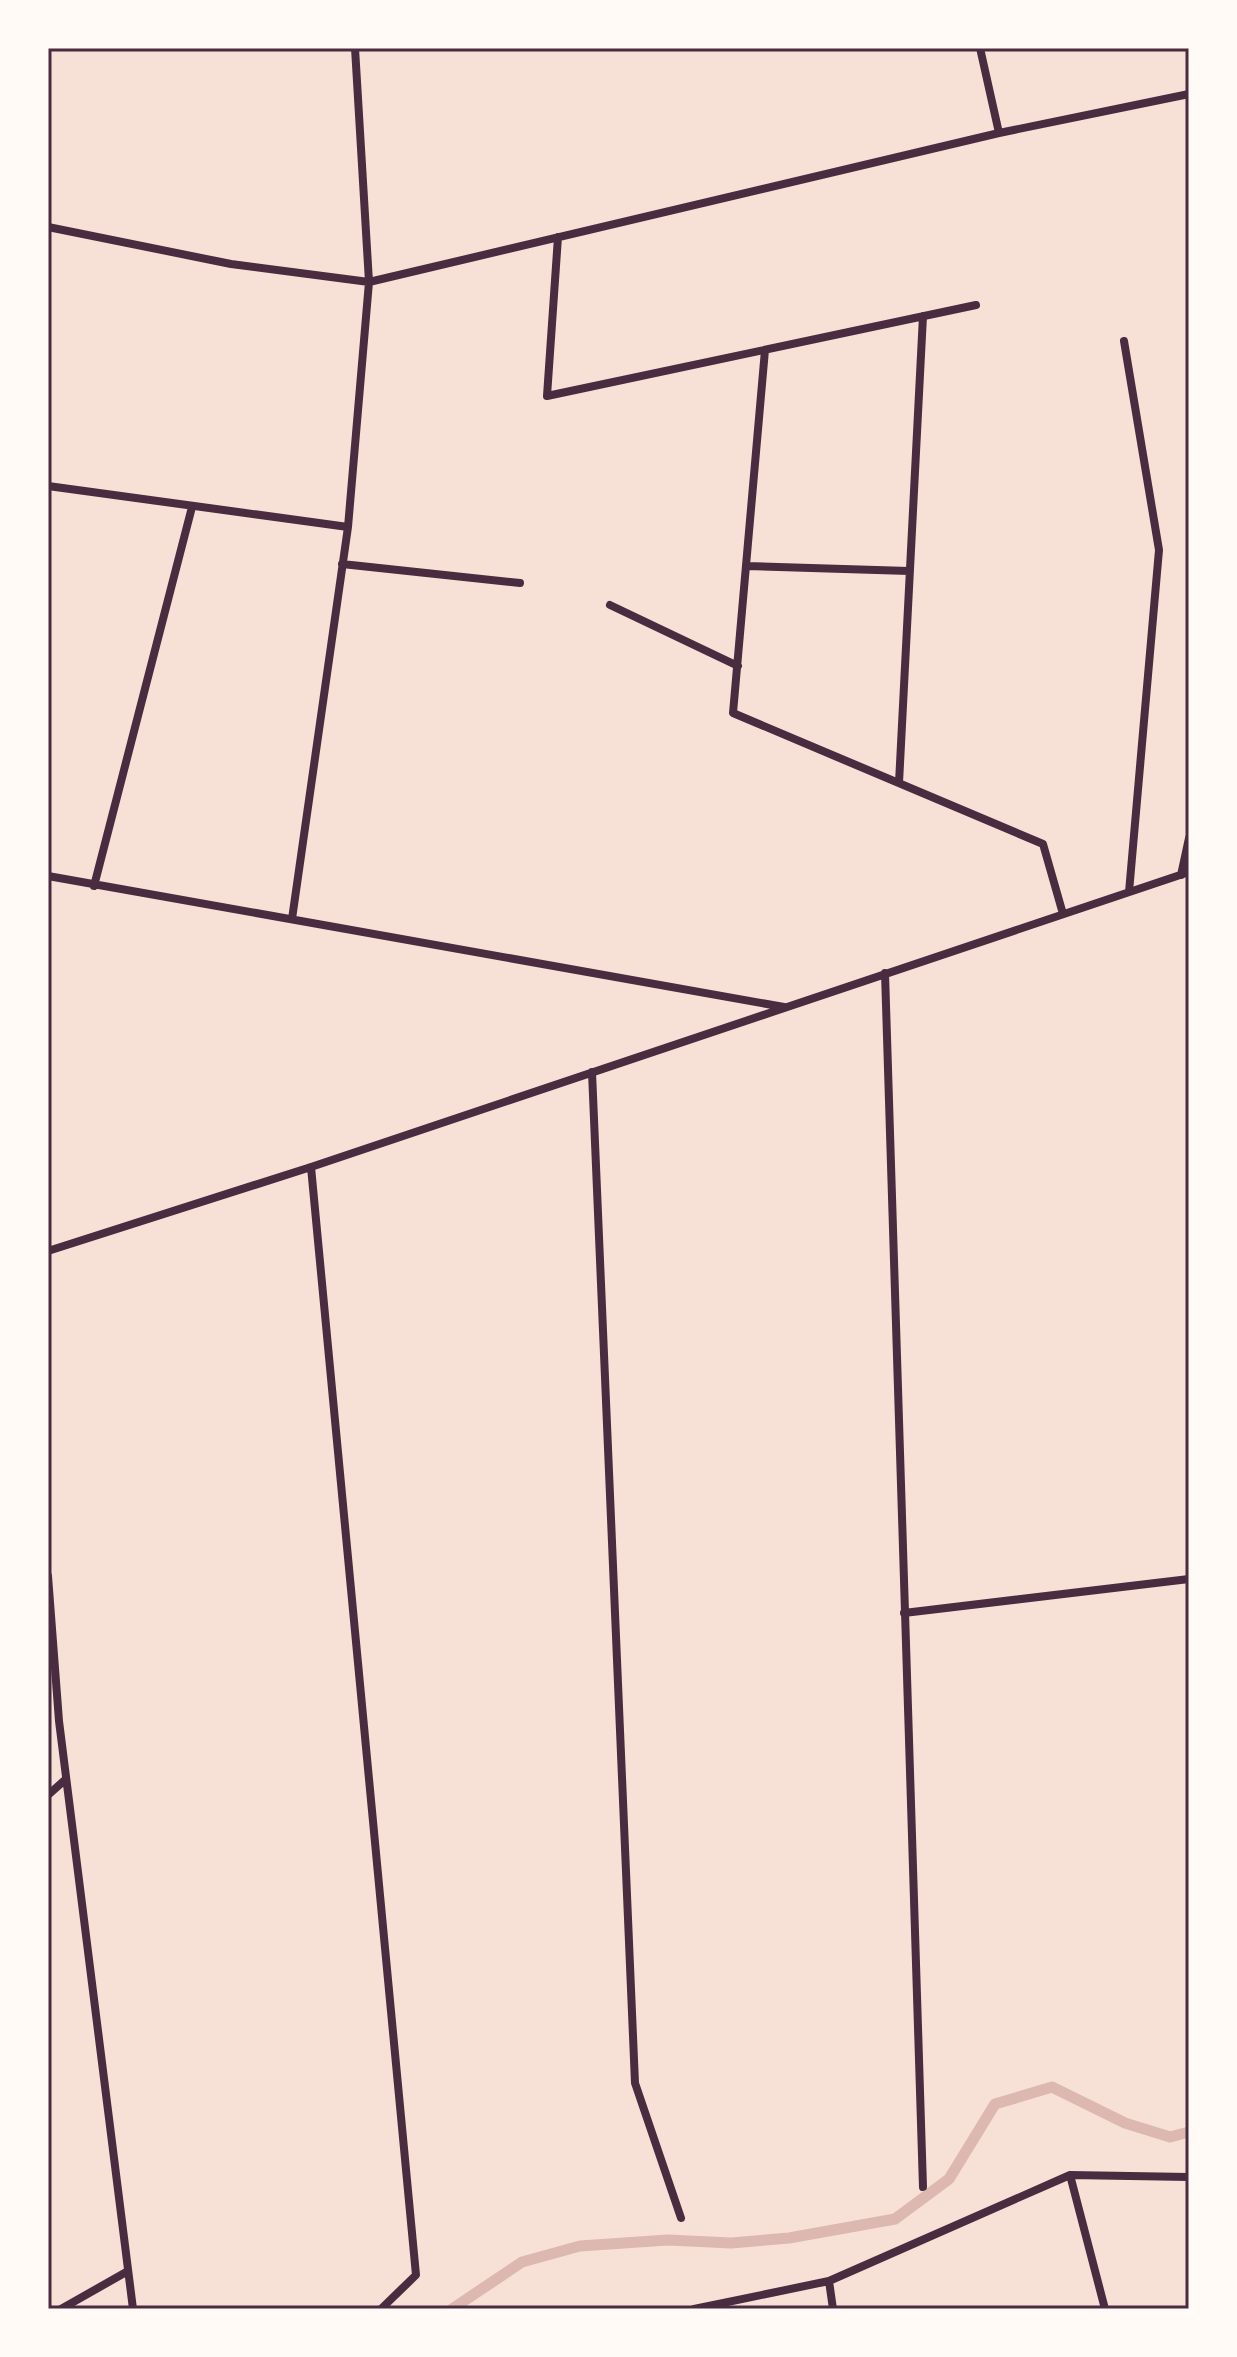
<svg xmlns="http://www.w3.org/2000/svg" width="1237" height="2357" font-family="Figtree,sans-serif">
	<rect width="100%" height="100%" fill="#f7e1d7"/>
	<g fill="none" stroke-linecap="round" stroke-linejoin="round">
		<path stroke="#dcb8b0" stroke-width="11" d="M452 2309 522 2262 580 2246 668 2240 731 2243 789 2238 895 2219 949 2179 995 2104 1052 2087 1125 2123 1170 2137 1189 2132"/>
		<path stroke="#4a2c40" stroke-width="8" d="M980 48 999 133
			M48 227 231 264 369 282 999 133 1189 94
			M558 237 547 396 976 305
			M1124 341 1159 550 1129 892
			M765 350 733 713 1043 844 1063 914
			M48 486 348 527
			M342 564 520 583
			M747 566 909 571
			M610 605 738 666
			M899 783 923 316
			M1181 875 1189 838
			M48 876 784 1007
			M94 886 192 507
			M292 919 348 527 369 282 355 48
			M885 973 923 2187
			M592 1072 635 2083 681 2218
			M311 1167 416 2275 381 2309
			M48 1251 311 1167 1189 872
			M48 1576 59 1721 133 2309
			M904 1613 1189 1579
			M48 1795 66 1779
			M1070 2175 1105 2309
			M829 2281 833 2309
			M61 2309 128 2271
			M694 2309 829 2281 1070 2175 1189 2177"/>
	</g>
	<rect width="1237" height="2357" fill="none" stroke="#fffaf5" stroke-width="100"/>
	<rect x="50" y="50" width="1137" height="2257" fill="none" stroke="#4a2c40" stroke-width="3"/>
</svg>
